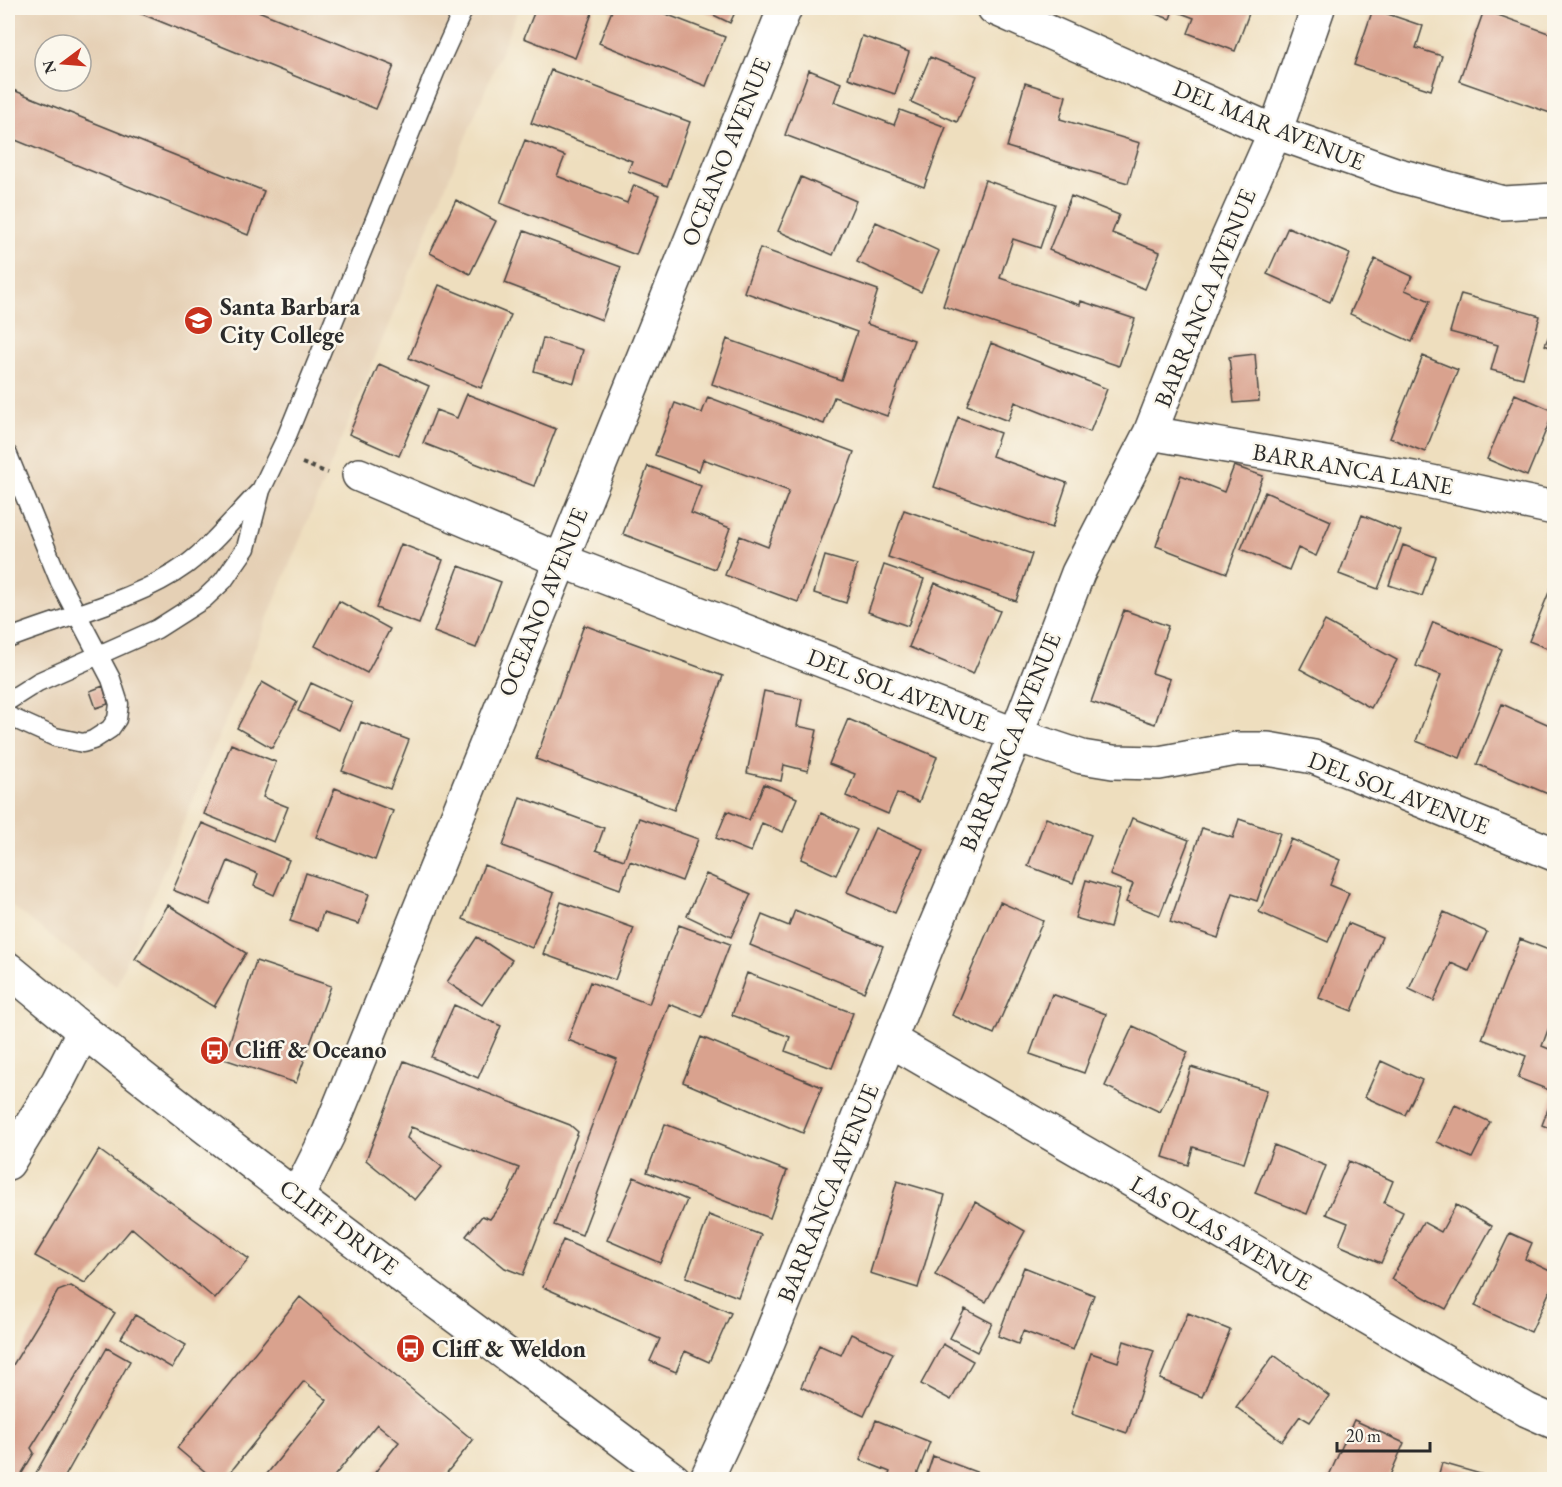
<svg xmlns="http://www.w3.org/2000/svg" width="1562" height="1487" font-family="'EB Garamond',serif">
	<rect width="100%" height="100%" fill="#fbf7ec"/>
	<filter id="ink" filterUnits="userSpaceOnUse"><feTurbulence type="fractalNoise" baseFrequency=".0167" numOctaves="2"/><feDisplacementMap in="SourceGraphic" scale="12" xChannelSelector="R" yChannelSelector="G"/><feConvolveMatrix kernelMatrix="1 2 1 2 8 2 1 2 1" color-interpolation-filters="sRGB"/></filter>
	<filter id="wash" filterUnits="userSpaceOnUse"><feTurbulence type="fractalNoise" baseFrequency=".008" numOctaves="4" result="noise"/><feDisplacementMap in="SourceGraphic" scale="24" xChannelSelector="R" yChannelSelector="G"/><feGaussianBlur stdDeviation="1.35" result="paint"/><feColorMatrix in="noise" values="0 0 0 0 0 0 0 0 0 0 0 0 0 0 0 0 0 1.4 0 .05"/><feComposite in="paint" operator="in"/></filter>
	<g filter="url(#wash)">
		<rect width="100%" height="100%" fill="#eedebe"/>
		<path fill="#e5d0b5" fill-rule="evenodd" d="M8 8H519L116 986 8 903V570L10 568 8 562ZM45 45H81V81H45Z"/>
		<g id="blocks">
			<path fill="#d9a28e" d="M127 8H251L394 66 376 109Z
				M536 8H594L575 58 524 38Z
				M613 8H650L725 37 706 86 599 43Z
				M699 8H737L730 23Z
				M1139 8H1251L1235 51 1188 33 1194 18 1173 10 1170 19Z
				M1373 9 1423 26 1416 48 1442 56 1431 90 1354 65Z
				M1484 10 1554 35 1553 114 1459 81Z
				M862 36 909 52 895 94 848 78Z
				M930 57 977 76 957 122 911 102Z
				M551 70 690 122 667 186 628 171 632 161 531 123Z
				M809 70 841 83 834 102 894 125 900 110 946 127 924 187 785 135Z
				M1025 83 1066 96 1060 119 1140 143 1128 183 1007 147Z
				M8 88 264 191 248 235 8 137Z
				M525 140 565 156 557 176 627 203 634 185 659 195 636 255 500 203Z
				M801 177 856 201 833 255 778 231Z
				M985 180 1055 204 1040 248 1013 239 1000 278 1080 305 1081 301 1135 319 1119 366 943 306Z
				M1071 196 1119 215 1112 233 1160 252 1145 289 1049 250Z
				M456 200 496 221 470 274 430 253Z
				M876 222 939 251 921 292 857 262Z
				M1288 227 1350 254 1330 302 1267 274Z
				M524 231 621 267 602 320 505 283Z
				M760 248 878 290 867 324 914 340 887 416 834 397 824 424 712 384 727 339 841 380 857 332 744 292Z
				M1375 259 1412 276 1405 290 1430 301 1412 342 1350 314Z
				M439 285 511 315 481 388 409 358Z
				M1461 294 1540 316 1523 378 1491 370 1498 345 1450 332Z
				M1554 323V349L1545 345Z
				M543 338 583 350 574 383 534 371Z
				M991 343 1107 389 1090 432 1015 402 1008 421 967 405Z
				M1255 354 1259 401 1234 403 1229 357Z
				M1423 356 1458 370 1425 452 1390 438Z
				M379 364 429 386 399 456 349 434Z
				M467 394 556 429 534 486 423 443 436 410 457 418Z
				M1515 394 1554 411 1527 476 1487 459Z
				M708 397 854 452 798 602 725 575 740 536 768 547 789 491 703 459 699 471 655 455 675 403 702 413Z
				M958 417 1000 433 992 456 1067 483 1052 528 934 487Z
				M648 466 701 486 691 513 730 528 715 569 623 534Z
				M1234 466 1263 476 1227 573 1156 546 1181 475 1224 492Z
				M1265 492 1331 521 1316 556 1298 548 1289 570 1241 549Z
				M904 510 1032 554 1016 601 888 557Z
				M1362 515 1401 531 1378 589 1339 574Z
				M401 544 443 560 419 624 376 608Z
				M1403 545 1436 557 1422 596 1389 585Z
				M825 556 857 565 846 603 814 593Z
				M884 565 924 579 908 626 868 612Z
				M459 566 501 582 476 648 434 632Z
				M1554 580V651L1529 641Z
				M935 583 1000 611 973 674 909 647Z
				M339 601 390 629 367 673 315 646Z
				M1124 610 1168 626 1152 673 1170 679 1155 724 1091 702Z
				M1325 621 1397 660 1371 708 1300 669Z
				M1433 622 1502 649 1460 758 1416 741 1441 675 1416 666Z
				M584 625 723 676 674 810 536 759Z
				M262 682 297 702 272 748 237 728Z
				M311 683 352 702 339 730 298 711Z
				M103 686 108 704 96 708 90 691Z
				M764 691 802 699 797 726 817 730 808 771 784 765 781 781 747 773Z
				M1502 704 1554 727V779L1548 794 1477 764Z
				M848 719 937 757 919 802 897 793 888 814 846 796 855 774 829 764Z
				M361 722 409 740 390 789 342 771Z
				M231 744 276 762 263 797 288 807 274 842 204 814Z
				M764 784 797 798 783 832 762 823 751 852 716 838 727 811 749 820Z
				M335 788 393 811 375 860 316 837Z
				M520 797 604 828 596 850 624 860 639 818 698 839 682 881 630 861 620 889 503 846Z
				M821 813 857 830 836 875 801 859Z
				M1046 818 1091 835 1073 883 1028 866Z
				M1132 818 1189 840 1160 915 1126 902 1133 884 1110 875Z
				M1239 819 1280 833 1257 901 1233 893 1218 938 1170 922 1202 828 1233 838Z
				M202 823 289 860 274 895 254 886 258 874 228 861 210 905 173 890Z
				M875 828 923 849 895 913 847 892Z
				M1291 839 1340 860 1330 885 1349 893 1328 942 1259 912Z
				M484 865 554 893 532 948 463 919Z
				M306 873 369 894 359 924 323 913 318 930 290 921Z
				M706 874 751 894 731 937 687 916Z
				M1086 880 1120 890 1110 928 1075 918Z
				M561 902 634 928 615 980 543 954Z
				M1000 902 1043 921 994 1034 952 1015Z
				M168 905 246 953 214 1007 135 959Z
				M795 910 883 946 864 992 750 945 762 915 789 926Z
				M1444 912 1487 932 1469 971 1451 963 1434 1001 1409 989Z
				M1348 923 1382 937 1352 1011 1319 998Z
				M679 925 730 944 702 1017 669 1004 582 1235 554 1225 617 1059 568 1040 590 982 649 1004Z
				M477 937 512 960 482 1005 447 982Z
				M1520 939 1554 952V1020L1552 1019 1542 1046 1554 1051V1092L1518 1078 1526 1056 1482 1039Z
				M256 961 331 986 296 1083 224 1059Z
				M747 973 853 1013 832 1068 785 1051 790 1037 732 1015Z
				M1052 994 1106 1014 1084 1073 1030 1054Z
				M454 1005 501 1026 478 1078 431 1057Z
				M1133 1026 1188 1052 1160 1112 1105 1086Z
				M701 1037 822 1087 803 1133 683 1082Z
				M404 1061 570 1125 578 1132 523 1275 505 1268 466 1236 482 1216 490 1219 508 1195 519 1168 411 1127 407 1138 442 1167 415 1200 366 1160Z
				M1381 1061 1422 1080 1405 1115 1365 1097Z
				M1191 1067 1267 1090 1244 1163 1193 1147 1188 1165 1163 1157Z
				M1554 1093V1130L1542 1125Z
				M1455 1105 1490 1122 1472 1158 1437 1142Z
				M665 1124 787 1171 770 1218 647 1172Z
				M1274 1145 1326 1166 1307 1214 1255 1193Z
				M99 1150 249 1259 215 1299 132 1228 85 1283 35 1256Z
				M1349 1161 1393 1181 1384 1203 1403 1212 1381 1263 1339 1245 1348 1223 1326 1214Z
				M634 1177 687 1200 660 1263 607 1240Z
				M897 1181 945 1195 918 1288 870 1273Z
				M975 1202 1025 1231 986 1302 935 1275Z
				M1456 1205 1492 1226 1446 1309 1391 1279 1423 1222 1441 1232Z
				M709 1215 761 1235 738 1297 686 1277Z
				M1510 1233 1532 1243 1525 1259 1554 1273V1282L1531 1332 1475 1306Z
				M563 1240 731 1313 709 1362 685 1351 676 1372 650 1361 660 1339 543 1287Z
				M1024 1267 1094 1295 1073 1350 1023 1331 1018 1344 998 1336Z
				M71 1286 115 1313 31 1448 34 1453 18 1480H8V1373L58 1291Z
				M300 1297 473 1440 441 1480H369L399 1442 377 1424 331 1480H262L327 1400 304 1381 224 1480H215L177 1448Z
				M965 1309 992 1323 977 1352 950 1338Z
				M1188 1313 1230 1330 1202 1397 1160 1379Z
				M135 1315 186 1345 172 1368 121 1338Z
				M851 1334 893 1353 864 1416 801 1387 819 1345 841 1355Z
				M1124 1341 1154 1351 1127 1433 1071 1414 1091 1353 1118 1362Z
				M943 1344 973 1361 951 1400 921 1384Z
				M107 1348 130 1361 63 1480H48L36 1473Z
				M1274 1355 1329 1396 1310 1422 1300 1416 1282 1441 1236 1407Z
				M876 1420 930 1442 915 1480H887L890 1472 860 1460Z
				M1354 1420 1404 1443 1388 1480H1327Z
				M933 1456 995 1479V1480H925Z
				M1442 1463 1484 1475 1483 1480H1437Z"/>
		</g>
	</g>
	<g filter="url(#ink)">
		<use href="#blocks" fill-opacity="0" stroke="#484641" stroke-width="1.5"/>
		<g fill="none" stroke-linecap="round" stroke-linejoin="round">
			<defs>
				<path id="service" d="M8 455 60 582 111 679 119 704 117 719 110 729 93 740 83 743 55 737 8 716
					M8 639C63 617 138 600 186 565 214 544 237 514 261 490
					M8 701 38 682 157 629 204 599 223 581 246 548 261 490 286 438 435 72 464 8"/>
				<path id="minor" d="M994 8 1275 132 1398 175 1503 203 1554 200
					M1150 433 1413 478 1554 508
					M359 475 560 560 1016 735 1082 757 1113 762 1159 763 1236 749H1268L1314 757 1554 854
					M890 1040 1527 1410 1554 1422
					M8 1163 58 1081 83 1032
					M298 1195 328 1135 785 8
					M706 1480 758 1367 932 934 1016 735 1078 573 1150 433 1215 267 1275 132 1318 8"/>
				<path id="secondary" d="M8 969C223 1148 451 1311 674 1480"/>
			</defs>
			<use href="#service" stroke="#484641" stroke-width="21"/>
			<use href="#minor" stroke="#484641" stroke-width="36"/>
			<use href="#secondary" stroke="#484641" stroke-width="36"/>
			<path stroke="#484641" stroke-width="4" stroke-dasharray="4.5 4.5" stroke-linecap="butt" d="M8 291V292
				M302 463 328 473"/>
			<use href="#service" stroke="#fff" stroke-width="18"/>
			<use href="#minor" stroke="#fff" stroke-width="33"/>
			<use href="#secondary" stroke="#fff" stroke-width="33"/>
		</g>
	</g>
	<defs>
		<symbol id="university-disc" viewBox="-11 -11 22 22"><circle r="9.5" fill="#c8321e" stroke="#fbf7ec"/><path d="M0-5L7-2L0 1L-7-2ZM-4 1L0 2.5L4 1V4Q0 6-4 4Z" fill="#fff"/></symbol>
		<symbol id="bus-disc" viewBox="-11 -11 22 22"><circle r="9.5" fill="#c8321e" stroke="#fbf7ec"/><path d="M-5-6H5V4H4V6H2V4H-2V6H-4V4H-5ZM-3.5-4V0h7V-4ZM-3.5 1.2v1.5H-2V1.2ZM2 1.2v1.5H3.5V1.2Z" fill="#fff"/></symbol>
	</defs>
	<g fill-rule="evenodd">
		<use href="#university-disc" x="182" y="304" width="33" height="33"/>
		<use href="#bus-disc" x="198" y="1034" width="33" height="33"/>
		<use href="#bus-disc" x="394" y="1332" width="33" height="33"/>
	</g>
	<g text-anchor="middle" stroke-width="5" stroke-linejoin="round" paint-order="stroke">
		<g font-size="24" fill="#2b2b2b" stroke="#fbf7ec">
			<text transform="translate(1269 125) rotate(22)" y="8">DEL MAR AVENUE</text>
			<text transform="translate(726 152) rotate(-68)" y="8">OCEANO AVENUE</text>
			<text transform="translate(1205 298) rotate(-68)" y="8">BARRANCA AVENUE</text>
			<text transform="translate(1353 469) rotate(10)" y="8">BARRANCA LANE</text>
			<text transform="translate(543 602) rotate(-68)" y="8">OCEANO AVENUE</text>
			<text transform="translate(898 690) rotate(21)" y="8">DEL SOL AVENUE</text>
			<text transform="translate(1010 742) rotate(-68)" y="8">BARRANCA AVENUE</text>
			<text transform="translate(1399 793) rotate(21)" y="8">DEL SOL AVENUE</text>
			<text transform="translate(828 1193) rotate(-68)" y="8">BARRANCA AVENUE</text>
			<text transform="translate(339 1227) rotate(37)" y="8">CLIFF DRIVE</text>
			<text transform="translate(1221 1233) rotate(30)" y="8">LAS OLAS AVENUE</text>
		</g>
		<g font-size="24" font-weight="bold" fill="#2b2b2b" stroke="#fbf7ec" text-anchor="start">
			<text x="220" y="315">Santa Barbara<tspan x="220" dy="28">City College</tspan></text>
			<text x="235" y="1058">Cliff &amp; Oceano</text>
			<text x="432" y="1357">Cliff &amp; Weldon</text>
		</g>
	</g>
	<rect width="1562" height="1487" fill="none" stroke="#fbf7ec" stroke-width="30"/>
	<g transform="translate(63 63) rotate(254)"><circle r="28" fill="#fbf7ec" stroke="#a8a59f" stroke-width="1.5"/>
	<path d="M0-4.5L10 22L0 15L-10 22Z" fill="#c8321e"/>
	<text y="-9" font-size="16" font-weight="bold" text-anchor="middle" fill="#2b2b2b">N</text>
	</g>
	<path d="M1337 1442v9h93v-9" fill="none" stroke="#2b2b2b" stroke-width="3"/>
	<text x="1346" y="1442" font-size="18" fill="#2b2b2b" stroke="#fbf7ec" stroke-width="4.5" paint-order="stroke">20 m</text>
</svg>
